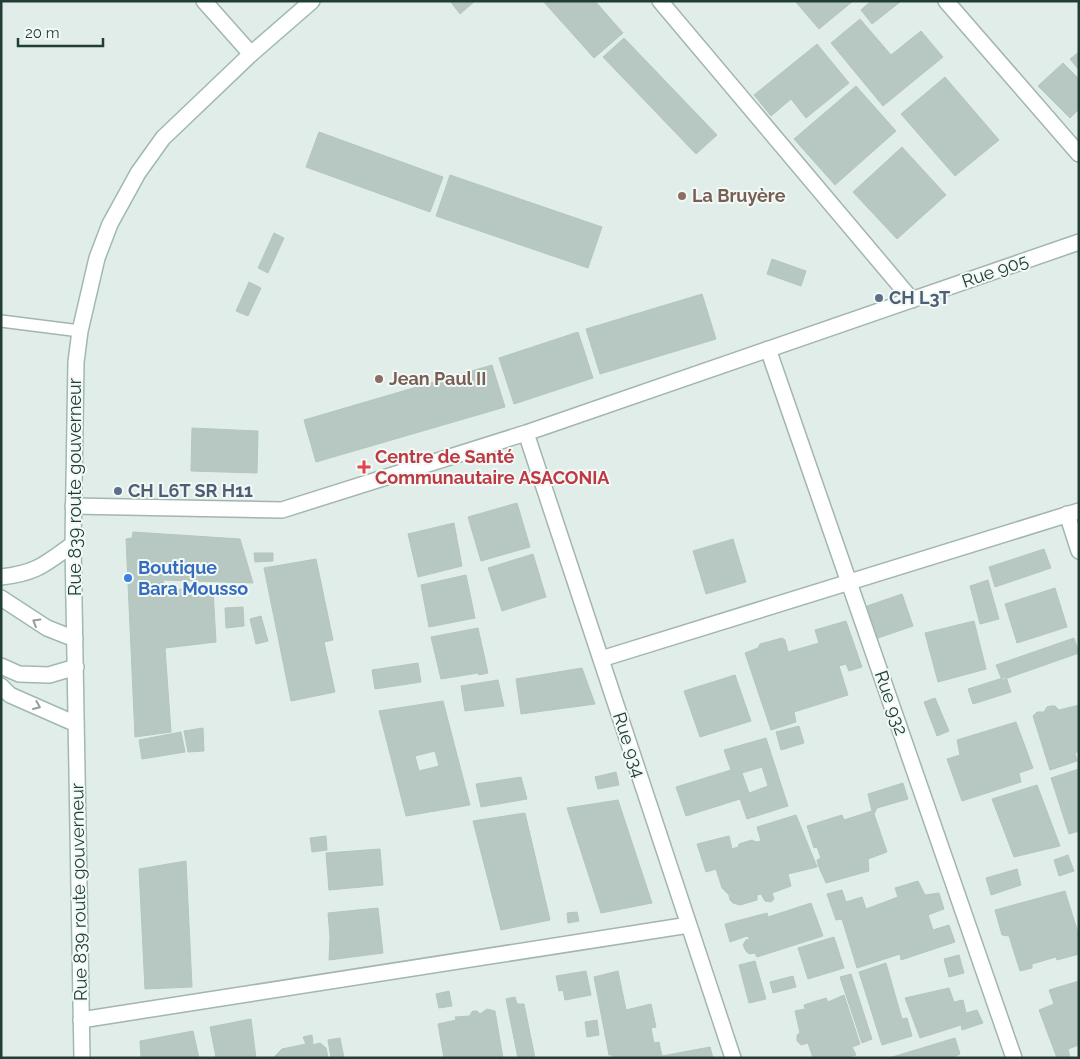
<svg xmlns="http://www.w3.org/2000/svg" width="1080" height="1059" font-family="Raleway,sans-serif">
	<rect width="100%" height="100%" fill="#e1ede8"/>
	<path fill="#b6c8c1" stroke="#b3c7bf" fill-rule="evenodd" d="M450 1H475L460 14Z
		M543 1H595L623 33 594 58Z
		M795 1H853L819 29Z
		M871 1H899L900 2 872 24 861 10Z
		M860 19 891 55 921 31 943 57 883 106 831 43Z
		M624 38 717 135 696 154 603 57Z
		M817 44 849 83 806 118 791 99 771 116 754 95Z
		M1079 52V70L1070 59Z
		M1063 63 1079 79V109L1070 118 1038 86Z
		M945 77 999 140 955 176 901 114Z
		M856 86 896 131 835 185 794 139Z
		M319 132 443 177 430 212 306 167Z
		M902 147 946 195 897 239 853 192Z
		M450 175 602 227 588 268 436 216Z
		M274 233 284 238 268 273 258 268Z
		M772 259 806 271 801 286 767 274Z
		M249 282 261 288 248 316 236 311Z
		M702 294 716 339 600 374 586 329Z
		M578 332 593 378 514 404 499 358Z
		M492 365 505 407 316 462 304 420Z
		M192 428 258 431 257 473 191 471Z
		M517 503 530 547 481 561 468 517Z
		M454 523 462 566 418 577 408 534Z
		M133 532 240 539 253 583 163 580 165 589 213 590 216 642 165 648 171 732 135 737 126 539 132 538Z
		M733 539 746 582 706 594 693 551Z
		M1044 549 1051 568 995 587 989 567Z
		M254 553H273V561L255 562Z
		M533 554 546 597 502 611 488 568Z
		M316 559 333 640 324 642 335 692 291 701 264 568Z
		M466 575 475 618 429 627 421 585Z
		M988 580 999 619 980 624 970 586Z
		M1055 588 1067 627 1017 643 1005 604Z
		M902 594 913 626 878 638 867 606Z
		M243 607 244 626 226 628 225 608Z
		M261 616 268 641 256 644 250 619Z
		M846 621 862 667 849 671 846 664 839 666 848 695 794 712 796 722 771 730 745 653 758 648 760 644 782 638 785 640 788 652 819 643 815 630Z
		M974 621 986 669 938 682 925 633Z
		M478 628 488 673 479 675 478 673 441 679 431 637Z
		M1074 638 1079 653 1002 680 996 665Z
		M418 663 421 682 375 689 372 670Z
		M582 668 595 704 521 714 516 679Z
		M735 675 751 721 700 737 684 691Z
		M1006 677 1011 692 973 704 968 689Z
		M498 680 504 706 465 711 461 686Z
		M935 698 949 731 937 736 924 702Z
		M443 701 470 805 406 816 379 711ZM435 751 439 766 419 771 415 756Z
		M1079 705V751L1075 753 1077 761 1050 770 1033 716 1037 712H1044L1047 707 1051 706H1055L1059 710Z
		M1016 722 1033 768 1019 773 1021 782 962 801 947 759 960 755 957 740Z
		M799 726 804 743 781 750 776 732Z
		M203 728 204 751 188 752 184 731Z
		M181 732 185 752 142 759 139 740Z
		M766 738 788 806 747 819 740 799 686 816 676 787 731 770 724 750ZM762 767 768 786 749 793 742 773Z
		M1079 769V831L1069 834 1051 778Z
		M616 772 619 785 598 789 595 777Z
		M521 777 527 799 481 807 476 784Z
		M903 783 908 799 877 808 874 814 887 852 868 859 869 871 826 883 818 865 817 860 821 858 817 847 814 848 807 826 842 815 844 820 872 811 868 794Z
		M1037 785 1060 846 1014 857 992 799Z
		M618 800 652 903 601 913 567 808Z
		M525 813 550 920 501 930 473 821Z
		M796 815 817 867 788 874 791 886 772 893 774 899 771 902 765 901 761 894 757 895V900L740 905 733 903 730 900 729 895 722 888 716 869 706 872 697 844 729 836 732 849 738 847 739 844 752 840 756 842 761 841 757 827Z
		M326 836 327 850 312 852 310 838Z
		M380 849 383 885 329 890 326 853Z
		M1068 855 1074 871 1059 876 1054 860Z
		M186 861 192 987 145 989 139 869Z
		M1017 869 1021 885 991 895 986 878Z
		M918 881 925 895 939 893 944 909 928 915 933 930 949 925 955 942 901 960 900 954 857 968 842 919 836 920 827 894 842 890 846 902 862 897 866 909 898 897 895 888Z
		M1065 891 1079 936V954L1057 960 1056 957 1032 964V968L1020 971 1009 936 1002 935 995 910Z
		M811 903 823 936 757 957 755 953 749 954 746 951 743 945 746 940 750 939 747 936 730 942 725 924 767 913 768 917Z
		M378 908 383 953 329 960 330 937 328 913Z
		M577 912 579 921 568 923 567 913Z
		M834 937 844 968 808 979 798 948Z
		M959 955 964 973 949 977 944 959Z
		M755 961 766 999 749 1003 739 965Z
		M886 963 902 1019 907 1018 912 1036 882 1045 859 972Z
		M586 971 591 995 565 1000 563 990 559 991 556 976Z
		M618 971 626 1010 651 1004 656 1027 651 1028 654 1043 659 1042 662 1056 710 1047 713 1058H612V1055H609L594 977Z
		M851 974 872 1039 862 1043 840 977Z
		M793 976 796 987 773 993 770 982Z
		M1079 981V1045L1068 1049 1070 1058H1057L1039 1010 1054 1004 1049 990Z
		M949 988 954 1002 963 1000 966 1013 977 1010 983 1023 962 1030 961 1025 920 1038 905 998Z
		M449 991 452 1006 439 1008 436 994Z
		M844 995 860 1044 852 1047 856 1055 845 1058H813L808 1043 801 1045 797 1041V1035L800 1033 795 1011 805 1009 804 1005 826 998 828 1002Z
		M515 997 517 1004H524L535 1058H518L506 999Z
		M487 1009 495 1011 503 1058H444L438 1024 456 1020 455 1017 470 1016 471 1013 473 1011H477L480 1014Z
		M251 1019 256 1058H209L216 1057 210 1027Z
		M597 1020 599 1035 587 1037 585 1022Z
		M193 1031 199 1058H141L140 1041Z
		M312 1035 313 1045 320 1043 326 1048 328 1058H273L282 1049 306 1044 303 1037Z
		M340 1038 344 1058H331L328 1040Z
		M955 1038 960 1054 956 1056V1058H889Z"/>
	<g fill="none" stroke-linecap="round" stroke-linejoin="round">
		<defs>
			<path id="lane" d="M1 321 80 331"/>
			<path id="street" d="M204 1 251 54
				M660 1 912 300
				M946 1 1079 154
				M768 349 1014 1058
				M526 433 733 1058
				M73 506 282 510 526 433 1079 242
				M1067 514 1079 551
				M601 659 1079 511
				M81 1020 689 925"/>
			<path id="secondary" d="M1 577C37 573 45 564 73 544
				M1 598 47 628 75 639
				M1 666 19 674 49 675 76 667
				M1 686 10 695 76 724
				M82 1058 73 544 76 362 80 331 97 258 110 224 138 173 163 138 251 54 312 1"/>
		</defs>
		<use href="#lane" stroke="#a3b5af" stroke-width="14"/>
		<use href="#street" stroke="#a3b5af" stroke-width="18"/>
		<use href="#secondary" stroke="#9fb9b1" stroke-width="18"/>
		<use href="#lane" stroke="#fff" stroke-width="11"/>
		<use href="#street" stroke="#fff" stroke-width="15"/>
		<use href="#secondary" stroke="#fff" stroke-width="15"/>
	</g>
	<defs><path id="oneway-chevron" d="M-2-3.5L2.5 0L-2 3.5" fill="none" stroke-width="1.6" stroke-linecap="round" stroke-linejoin="round" transform="scale(1.25)"/></defs>
	<g stroke="#909e9b">
		<use href="#oneway-chevron" transform="translate(36 622) rotate(-149)"/>
		<use href="#oneway-chevron" transform="translate(37 706) rotate(23)"/>
	</g>
	<g fill="#8d6e63" stroke="#f2f9f6" stroke-width="2">
		<circle cx="682" cy="196" r="5"/>
		<circle cx="379" cy="379" r="5"/>
	</g>
	<g fill="#5c6f8a" stroke="#f2f9f6" stroke-width="2">
		<circle cx="879" cy="298" r="5"/>
		<circle cx="118" cy="491" r="5"/>
	</g>
	<path fill="#e0444e" stroke="#f2f9f6" stroke-width="2" d="M361.5 459.5h5v5h5v5h-5v5h-5v-5h-5v-5h5z"/>
	<circle fill="#3f7fe0" stroke="#f2f9f6" stroke-width="2" cx="128" cy="578" r="5"/>
	<g text-anchor="middle" stroke-width="4" stroke-linejoin="round" paint-order="stroke">
		<g font-size="18" font-weight="bold" fill="#785e54" stroke="#f2f9f6" text-anchor="start">
			<text x="692" y="202">La Bruyère</text>
			<text x="389" y="385">Jean Paul II</text>
		</g>
		<g font-size="18" fill="#203e37" stroke="#f2f9f6">
			<text transform="translate(995 271) rotate(-19)" y="6">Rue 905</text>
			<text transform="translate(75 487) rotate(-90)" y="6">Rue 839 route gouverneur</text>
			<text transform="translate(891 703) rotate(71)" y="6">Rue 932</text>
			<text transform="translate(629 745) rotate(72)" y="6">Rue 934</text>
			<text transform="translate(79 892) rotate(-91)" y="6">Rue 839 route gouverneur</text>
		</g>
		<g font-size="18" font-weight="bold" fill="#4e5e75" stroke="#f2f9f6" text-anchor="start">
			<text x="889" y="304">CH L3T</text>
			<text x="128" y="497">CH L6T SR H11</text>
		</g>
		<g font-size="18" font-weight="bold" fill="#be3a42" stroke="#f2f9f6" text-anchor="start">
			<text x="375" y="463">Centre de Santé<tspan x="375" dy="21">Communautaire ASACONIA</tspan></text>
		</g>
		<g font-size="18" font-weight="bold" fill="#366cbe" stroke="#f2f9f6" text-anchor="start">
			<text x="138" y="574">Boutique<tspan x="138" dy="21">Bara Mousso</tspan></text>
		</g>
	</g>
	<rect width="1080" height="1059" fill="none" stroke="#203e37" stroke-width="5"/>
	<path d="M18 38v8h85v-8" fill="none" stroke="#203e37" stroke-width="2.5"/>
	<text x="25" y="38" font-size="15" fill="#203e37" stroke="#f2f9f6" stroke-width="4" paint-order="stroke">20 m</text>
</svg>
